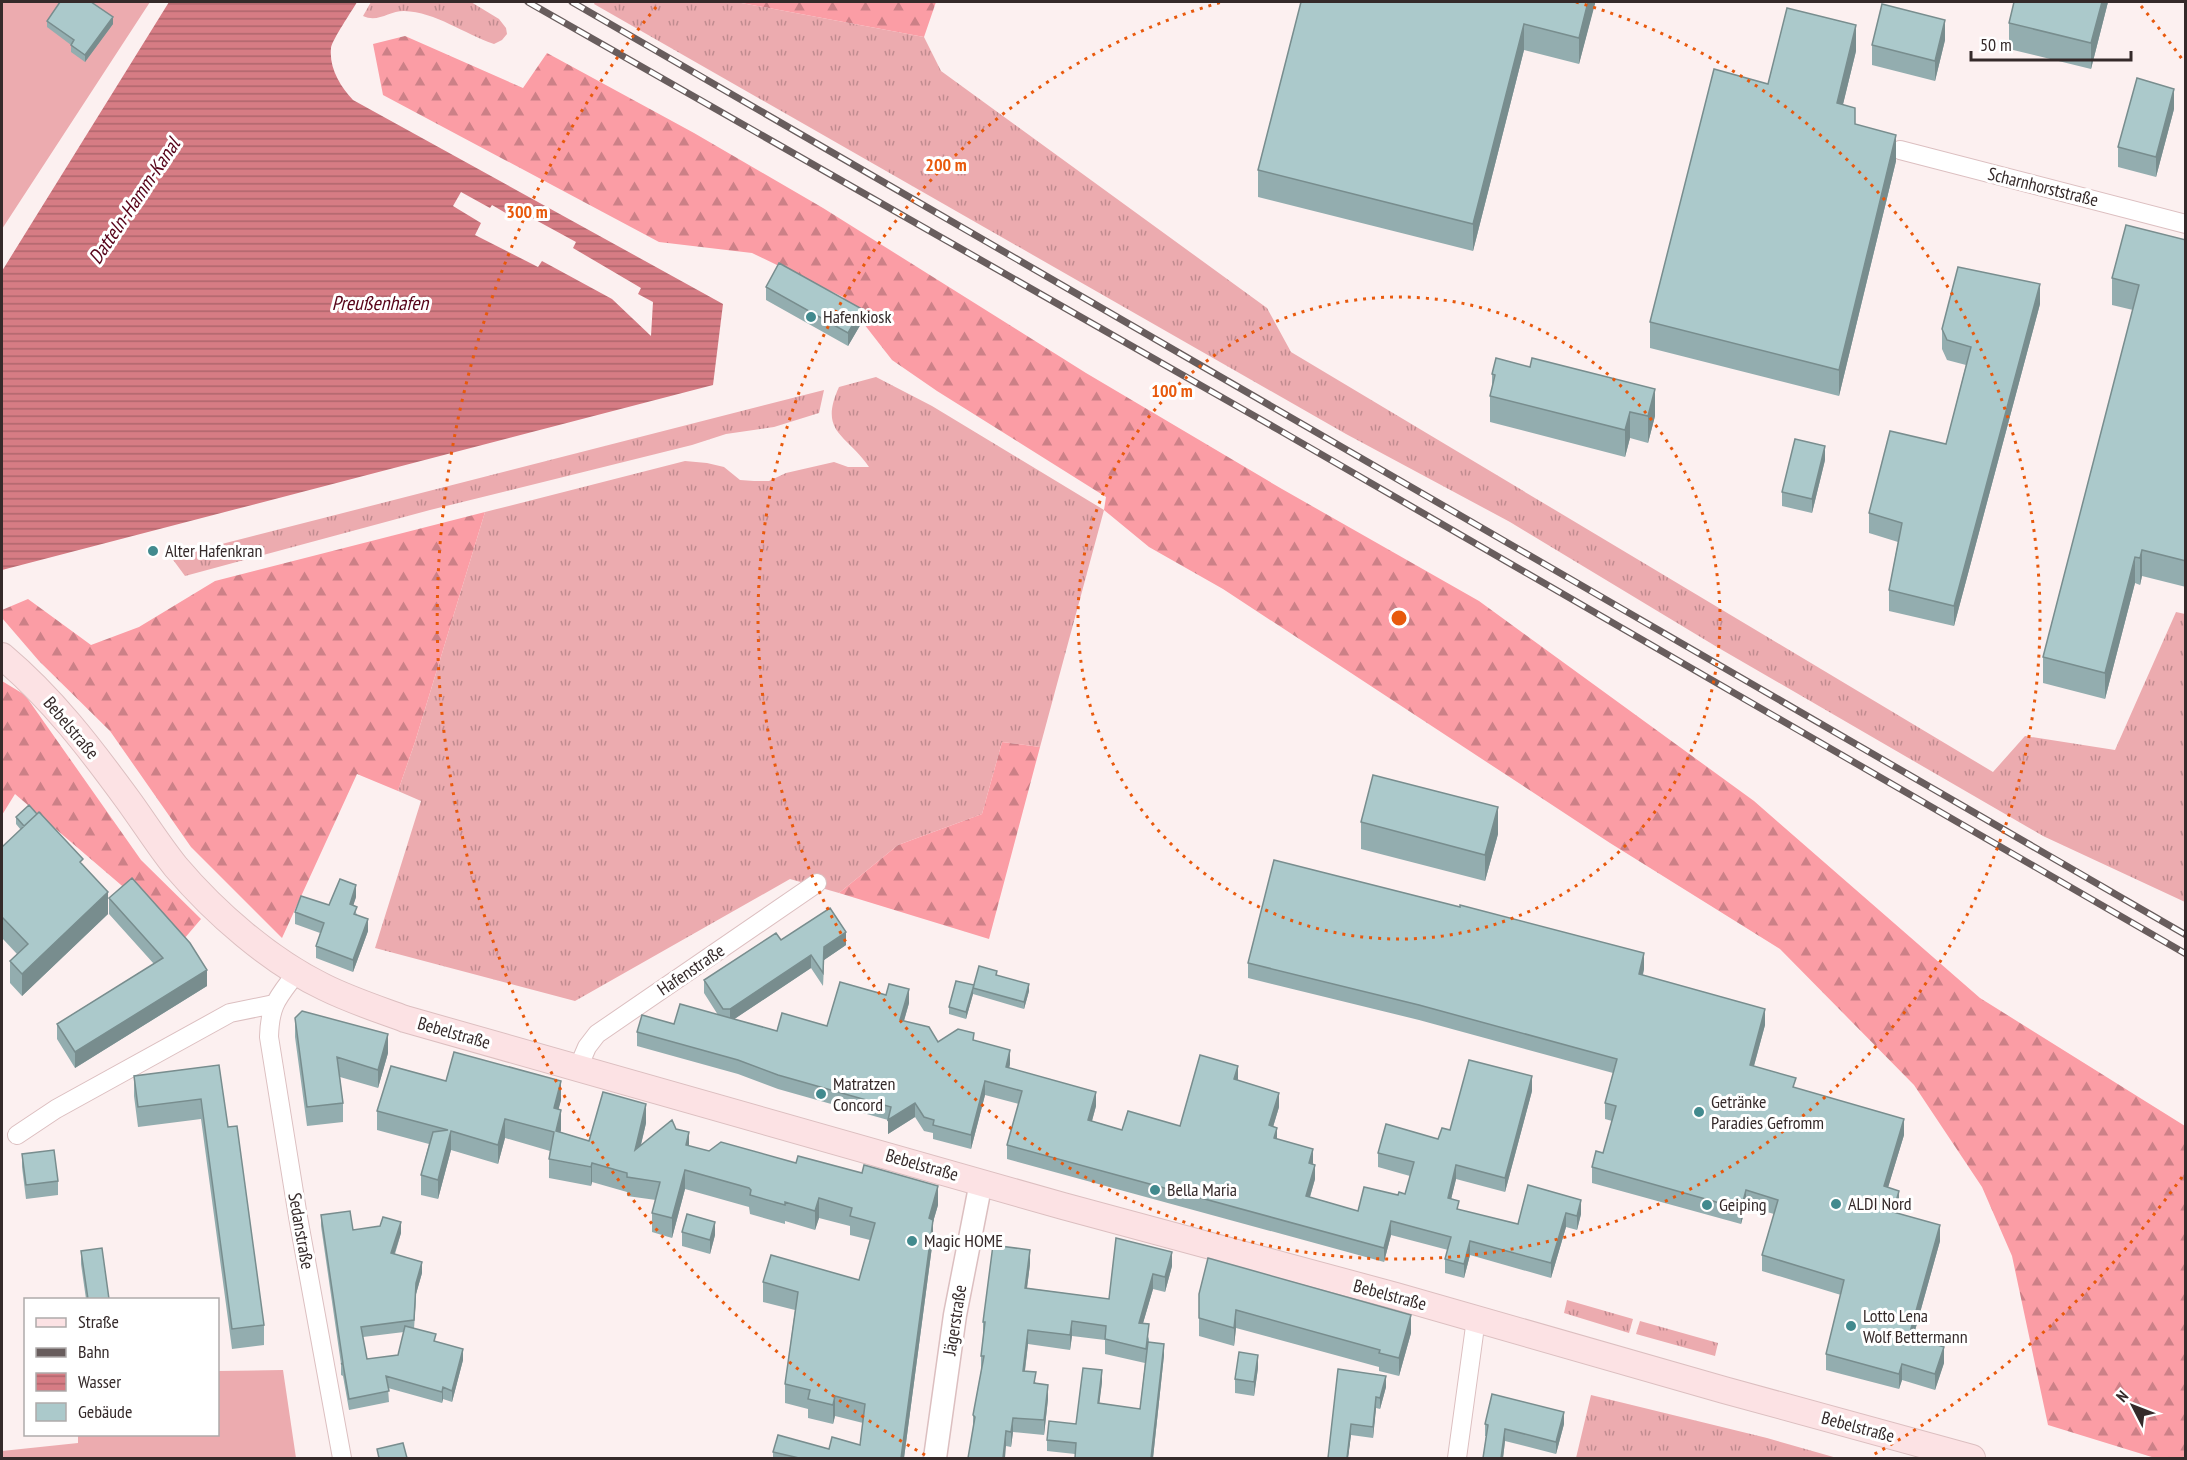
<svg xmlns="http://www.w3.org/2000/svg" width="2187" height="1460" font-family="'PT Sans Narrow',sans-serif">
	<defs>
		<pattern id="grass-tufts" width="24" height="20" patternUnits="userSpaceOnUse" patternTransform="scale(1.5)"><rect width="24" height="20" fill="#ecabaf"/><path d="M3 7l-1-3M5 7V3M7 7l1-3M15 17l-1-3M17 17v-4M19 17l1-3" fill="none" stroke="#c08b8f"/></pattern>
		<pattern id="forest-firs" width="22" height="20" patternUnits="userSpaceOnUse" patternTransform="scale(1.5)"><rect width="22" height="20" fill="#fb9da5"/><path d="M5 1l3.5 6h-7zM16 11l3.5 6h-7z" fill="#cc8087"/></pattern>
		<pattern id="water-rules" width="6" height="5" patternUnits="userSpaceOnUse" patternTransform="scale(1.5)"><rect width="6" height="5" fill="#d67c84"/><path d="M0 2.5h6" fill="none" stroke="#ae666c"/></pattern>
	</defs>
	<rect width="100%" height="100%" fill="#fcf0f0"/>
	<path fill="url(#grass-tufts)" d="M371 2H471L499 19 506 28 507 34 502 40 494 44C464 34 436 12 404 11 389 11 378 23 363 16Z
		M595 2H736L924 37 941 71 1267 308 1291 352 1993 772 2025 736 2115 750 2176 612 2185 614V902L2043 836 1717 647 1510 522 1346 434 594 4Z
		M876 377 932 406 1104 510 1040 747 1002 742 982 814 898 845 839 893 790 879 575 1001 375 948 421 801 398 791 415 742 485 512 685 461 707 463 724 467 740 480 754 481H769L786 473 834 462 848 467H869C847 434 818 433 839 387Z
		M824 390 819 413 774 427 726 434 692 445 430 510 185 576 171 557Z
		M1567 1300 1633 1319 1629 1333 1564 1313Z
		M1640 1321 1718 1343 1715 1356 1636 1334Z
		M1591 1395 1767 1438 1837 1458H1576Z"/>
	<path fill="url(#forest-firs)" d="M736 2H936L924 37Z
		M405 36 523 88 547 53 694 133 823 208 1086 373 1282 489 1479 601 1754 801 1980 998 2185 1126V1458H2155L2048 1425 2012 1256 1982 1187 1914 1085 1780 949 1610 843 1223 589 1149 547 1104 510 1106 497 937 391 892 360 843 297 752 253 659 242 383 95 373 44Z
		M485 512 415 742 398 791 357 774 282 938 191 847 110 731 39 661 2 618V610L28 599 91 645 139 627 215 581Z
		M2 681 25 695 141 860 201 919 184 939 15 794 2 815Z
		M1002 742 1040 747 989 939 839 893 898 845 982 814Z"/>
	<path fill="#ecabaf" d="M2 2H150L2 229Z
		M283 1370 296 1458H2V1451L78 1443V1435L218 1434V1371Z"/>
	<path fill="url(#water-rules)" d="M169 2H357C352 11 332 40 331 48 329 68 340 86 353 100L723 304 713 385 2 570V271Z"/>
	<path fill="#fcf0f0" d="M461 192 490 208 492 205 516 219 521 212 576 242 573 248 641 288 638 294 653 302 651 336 612 299 542 261 538 267 475 235 481 223 453 206Z"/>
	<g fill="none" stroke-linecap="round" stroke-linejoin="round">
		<defs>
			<path id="minor" d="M1900 150 2186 224
				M297 972C278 998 270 1003 269 1037L298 1217 342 1458
				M578 1068 587 1047 597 1034 817 883
				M17 1135 56 1109 230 1013 274 1004
				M1457 1458 1476 1319"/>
			<path id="tertiary" d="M935 1458 955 1315 981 1182"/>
			<path id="secondary" d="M2 656C52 698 90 748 128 800 144 822 159 846 176 867 215 913 270 961 324 987 350 1000 378 1009 405 1019L1063 1206 1396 1296 1724 1390 1972 1458"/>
		</defs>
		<use href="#minor" stroke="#dcbfc0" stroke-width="20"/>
		<use href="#tertiary" stroke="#dcbfc0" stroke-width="25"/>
		<use href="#secondary" stroke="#dcbfc0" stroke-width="28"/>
		<use href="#minor" stroke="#fff" stroke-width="18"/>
		<use href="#tertiary" stroke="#fff" stroke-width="22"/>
		<use href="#secondary" stroke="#fce2e4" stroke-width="26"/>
		<defs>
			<path id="rail" d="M528 2 1279 430 2186 954
				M572 2 2186 935"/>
		</defs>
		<use href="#rail" stroke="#685d5d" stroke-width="7"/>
		<use href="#rail" stroke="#fff" stroke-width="4.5" stroke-dasharray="14" stroke-linecap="butt"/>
	</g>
	<path fill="#93adaf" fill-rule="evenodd" d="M1301 2H1595L1579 64 1524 50 1473 251 1258 197V170Z
		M2014 2H2108L2091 69 2009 49V23Z
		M47 21 113 24 85 62 71 52V45L47 27Z
		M1945 40 1935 81 1872 65V45Z
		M1856 51 1843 104 1855 124 1896 161 1839 396 1650 348V322L1768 84Z
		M2174 109 2156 177 2118 167V147Z
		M2186 240V587L2142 576 2140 585 2135 583 2105 699 2043 683V657L2133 310 2112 305V278Z
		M766 287 862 322 848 346 766 300Z
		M2040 304 1954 626 1889 611V590L1898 542 1869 533V513L1946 444 1966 365 1947 360 1942 349V329Z
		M1492 374 1655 416 1648 443 1630 438 1625 457 1490 422V396L1492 389Z
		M1825 460 1812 513 1782 506V492Z
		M16 817 83 865 108 914 22 996 10 983V961L17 954 2 938V847L21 830 16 824Z
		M1361 822 1498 834 1485 881 1361 849Z
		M356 897 353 905 357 915 368 931 353 972 316 958V946L320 933 295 924V912L329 905Z
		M109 898 207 986 75 1068 57 1039V1024L154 964 109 914Z
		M781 940 846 945 824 960 823 986 811 968 734 1019 777 1031 827 1026 909 1003 904 1021 938 1042 974 1040 1010 1064 1009 1068 1096 1106 1092 1121 1122 1130 1180 1126 1238 1080 1279 1107 1273 1127 1277 1139 1313 1164 1315 1179 1310 1197 1358 1211 1398 1195 1405 1194 1410 1176 1378 1167V1153L1438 1139 1450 1130 1532 1091 1505 1192 1456 1179 1451 1199 1459 1210 1518 1224 1528 1185 1581 1214 1577 1230 1566 1227 1551 1278 1470 1255 1464 1278 1445 1273V1259L1448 1250 1391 1235 1384 1262 1007 1159V1145L1019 1104 985 1095 971 1149 933 1139V1133L924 1131 915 1117 888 1134V1120L778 1089 738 1074 637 1046V1032L718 1015 704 993V980Z
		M1248 963 1644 969 1643 975 1765 1025 1754 1066 1796 1088 1904 1135 1888 1187 1899 1206 1897 1213 1940 1241 1913 1338 1944 1363 1935 1390 1902 1380 1899 1389 1826 1370V1354L1841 1295 1762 1271V1255L1774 1214 1746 1206 1741 1224 1592 1183V1167L1603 1153 1612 1121 1605 1119V1103L1613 1073 1419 1020 1248 978Z
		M997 975 1029 991 1024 1009 973 994 966 1019 949 1014V1007L974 985Z
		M295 1018 388 1053 378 1088 340 1077 343 1103V1122L307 1126 295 1037Z
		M219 1065 228 1127 264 1325V1345L232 1349 201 1119 138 1127 134 1096V1076Z
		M561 1100 558 1110 561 1130 560 1132 589 1141 646 1123 641 1145 676 1129 689 1146 938 1205 933 1222V1239L904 1458H773V1452L829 1449 860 1445 863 1423 835 1416 833 1424 808 1418V1409L785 1403V1384L795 1310 763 1302V1282L859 1280 870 1240 850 1235V1226L819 1218 815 1230 785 1221V1224L750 1214 749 1207 685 1189 672 1238 652 1232V1213L656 1200 627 1196V1192L592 1182 591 1186 549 1178V1159L550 1151 505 1138 498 1164 451 1150 438 1199 421 1195V1175L429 1144 377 1130V1111Z
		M22 1154 58 1181V1195L26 1199 22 1167Z
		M321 1215 353 1230 401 1233 395 1254 422 1273 416 1294 414 1328 463 1360 452 1402 443 1399 442 1403 388 1388 389 1402 349 1410 343 1376 341 1375V1364L321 1226ZM404 1332 398 1355 367 1359 363 1337Z
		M682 1232 715 1235 710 1254 682 1246Z
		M1116 1238 1172 1266 1165 1292 1153 1289 1143 1323 1149 1339V1342L1164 1355 1153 1458 1075 1454 1047 1451V1440L1076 1424 1102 1382 1099 1403 1140 1409 1145 1363 1105 1354V1340L1072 1336 1070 1350 1028 1344 1025 1371 1036 1383 1048 1399 1044 1435 1013 1432 1011 1447 1006 1446 973 1429V1415L981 1371V1356L983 1337V1322L1030 1264 1027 1288 1109 1299Z
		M81 1251 109 1299H86L81 1264Z
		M1199 1294 1411 1333 1399 1376 1379 1371V1367L1236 1328 1234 1346 1199 1336Z
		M1258 1368 1254 1396 1235 1393V1379Z
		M1338 1369 1386 1387 1380 1409 1376 1408 1373 1438 1351 1435 1348 1458H1328Z
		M1485 1424H1564L1556 1454 1505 1441 1503 1458H1483L1486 1436H1485Z"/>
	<path fill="#788d8e" d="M1588 2H1595V4L1579 64V38Z
		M2102 2H2108L2091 69V43Z
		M113 17V24L85 62V55Z
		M1945 20V40L1935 81V61Z
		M1524 24V50L1473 251V224Z
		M1856 25V51L1837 129V103Z
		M2174 89V109L2156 177V157Z
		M1896 135V161L1839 396V370Z
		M2040 284V304L1954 626V606Z
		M862 309V322L848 346V333Z
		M1655 389V416L1648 443V416Z
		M1630 412V438L1625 457V430Z
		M1825 446V460L1812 513V499Z
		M2142 550V576L2140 585V558Z
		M2135 557V583L2105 699V673Z
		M1498 807V834L1485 881V855Z
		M356 885V897L350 916V904Z
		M108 892V914L22 996V974Z
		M368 919V931L353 972V960Z
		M846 932V945L824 960 823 986 824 947Z
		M1644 953V969L1639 989V974Z
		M811 955V968L730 1022V1009Z
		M207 970V986L75 1068V1052Z
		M1029 984V991L1024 1009V1002Z
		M973 988V994L966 1019V1012Z
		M909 989V1003L900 1034V1020Z
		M1765 1009V1025L1750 1080V1065Z
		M388 1034V1053L378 1088V1070Z
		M1010 1050V1064L1006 1081V1067Z
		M1238 1066V1080L1234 1079Z
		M1532 1076V1091L1505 1192V1178Z
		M561 1081V1100L554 1127V1108Z
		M985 1081V1095L971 1149V1135Z
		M1096 1092V1106L1088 1135V1120Z
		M1279 1093V1107L1269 1140V1125Z
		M915 1103V1117L888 1134V1120Z
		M646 1104V1123L635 1169V1150Z
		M561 1110V1130L556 1150V1131Z
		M505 1119V1138L498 1164V1145Z
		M1904 1119V1135L1884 1201V1186Z
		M1277 1128V1142L1274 1138Z
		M451 1131V1150L438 1199V1180Z
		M689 1132V1152L686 1145Z
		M1313 1149V1163L1309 1177V1163Z
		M592 1163V1182L591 1186V1167Z
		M1315 1165V1179L1306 1210V1196Z
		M1456 1165V1179L1448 1212V1198Z
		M685 1170V1189L672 1238V1218Z
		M938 1186V1205L933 1222V1239L904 1458H901L929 1218Z
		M1746 1190V1206L1741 1224V1209Z
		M1899 1191V1206L1893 1228V1212Z
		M819 1198V1218L815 1230V1211Z
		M1581 1200V1214L1577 1230V1216Z
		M1566 1213V1227L1551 1278V1263Z
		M1391 1221V1235L1384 1262V1248Z
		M401 1222V1233L391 1264V1253Z
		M715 1222V1235L710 1254V1240Z
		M1940 1225V1241L1909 1352V1336Z
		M1470 1241V1255L1464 1278V1264Z
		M1030 1250V1264L1025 1303V1288Z
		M1172 1252V1266L1165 1292V1277Z
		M422 1262V1273L416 1294 414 1331 416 1283Z
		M1153 1274V1289L1139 1337V1323Z
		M1236 1310V1328L1234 1346V1328Z
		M1411 1315V1333L1399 1376V1358Z
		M1072 1321V1336L1070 1350V1335Z
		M1028 1330V1344L1023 1385V1371Z
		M1164 1344V1355L1153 1458H1151Z
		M1944 1347V1363L1935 1390V1374Z
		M463 1349V1360L452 1402V1391Z
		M1258 1355V1368L1254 1396V1382Z
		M1902 1364V1380L1899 1389V1374Z
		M1102 1370V1382L1098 1415V1403Z
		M1386 1376V1387L1380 1409V1398Z
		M1048 1385V1399L1044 1435V1420Z
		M443 1387V1399L442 1403V1392Z
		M835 1396V1416L833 1424V1405Z
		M1376 1397V1408L1373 1438V1427Z
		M1564 1412V1424L1556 1454V1442Z
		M1013 1418V1432L1011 1447V1432Z
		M1351 1424V1435L1348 1458H1347Z
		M1505 1429V1441L1503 1458H1501Z
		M1006 1431V1446L1005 1458H1003Z"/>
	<path fill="#abc9cb" stroke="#788d8e" stroke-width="1.5" d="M60 2H91L113 17 85 55 71 45 74 40 47 21Z
		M1301 2H1588L1579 38 1524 24 1473 224 1258 170Z
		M2014 2H2102L2091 43 2009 23Z
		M1882 4 1945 20 1935 61 1872 45Z
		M1787 8 1856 25 1837 103 1855 108V124L1896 135 1839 370 1650 322 1714 69 1768 84Z
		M2137 78 2174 89 2156 157 2118 147Z
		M2126 225 2186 240V561L2142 550 2140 558 2135 557 2105 673 2043 657 2139 285 2112 278Z
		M779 263 862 309 848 333 766 287Z
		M1958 267 2040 284 1954 606 1889 590 1902 523 1869 513 1890 431 1946 444 1971 347 1947 340 1942 329Z
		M1496 358 1530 367 1532 358 1655 389 1648 416 1630 412 1625 430 1490 396 1495 375 1492 374Z
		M1795 439 1825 446 1812 499 1782 492Z
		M1373 775 1498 807 1485 855 1361 822Z
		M29 805 37 814 24 826 16 817Z
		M39 812 83 859 80 862 108 892 22 974 10 961 28 944 2 917V847Z
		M1274 860 1460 907V905L1644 953 1639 974 1765 1009 1750 1065 1796 1078 1793 1087 1904 1119 1884 1186 1899 1191 1893 1212 1940 1225 1909 1336 1944 1347 1935 1374 1902 1364 1899 1374 1826 1354 1844 1280 1762 1255 1778 1200 1746 1190 1741 1209 1592 1167 1596 1151 1603 1153 1616 1106 1605 1103 1617 1059 1419 1005 1248 963Z
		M132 878 190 943 207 970 75 1052 57 1024 163 958 109 898Z
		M340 879 356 885 350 904 357 907 354 914 368 919 353 960 316 946 324 923 295 912 301 896 329 905Z
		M830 908 846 932 824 947 823 973 811 955 730 1009H723L704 980 776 933 781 940Z
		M979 966 997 971 996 975 1029 984 1024 1002 973 988Z
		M956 981 974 985 966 1012 949 1007Z
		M840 982 886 995 889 984 909 989 900 1020 929 1027 938 1042 958 1029 974 1033 973 1040 1010 1050 1006 1067 1096 1092 1088 1120 1122 1130 1128 1111 1180 1126 1200 1055 1238 1066 1234 1079 1279 1093 1269 1125 1277 1128 1274 1138 1313 1149 1309 1163 1315 1165 1306 1196 1358 1211 1364 1187 1398 1195 1399 1192 1405 1194 1414 1162 1378 1153 1386 1124 1438 1139 1442 1128 1450 1130 1469 1060 1532 1076 1505 1178 1456 1165 1448 1198 1459 1201 1457 1209 1518 1224 1528 1185 1581 1200 1577 1216 1566 1213 1551 1263 1470 1241 1464 1264 1445 1259 1451 1237 1391 1221 1384 1248 1007 1145 1022 1091 985 1081 971 1135 933 1125 934 1120 924 1117 915 1103 888 1120 891 1107 778 1075 738 1060 637 1032 642 1015 674 1024 680 1004 777 1031 782 1013 827 1026Z
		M302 1011 388 1034 378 1070 337 1057 343 1103 307 1107 295 1018Z
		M454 1052 561 1081 554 1108 561 1110 556 1131 589 1141 603 1092 646 1104 635 1150 672 1120 676 1129 689 1132 686 1145 709 1151 721 1142 796 1163 798 1156 862 1173 864 1165 938 1186 929 1218 933 1220 901 1458H799L773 1452 778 1435 829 1449 832 1437 860 1445 865 1404 835 1396 833 1405 808 1399 810 1390 785 1384 798 1292 763 1282 771 1255 859 1280 875 1223 850 1216 852 1208 819 1198 815 1211 785 1202V1205L750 1195 751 1190 749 1188 685 1170 672 1218 652 1213 660 1182 627 1177V1173L592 1163 591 1167 549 1159 554 1132 505 1119 498 1145 451 1131 438 1180 421 1175 433 1132 448 1130 377 1111 391 1066 446 1081Z
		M219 1065 228 1127 237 1126 264 1325 232 1329 201 1099 138 1107 134 1076Z
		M54 1150 58 1181 26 1185 22 1154Z
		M350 1211 353 1230 380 1226 383 1217 401 1222 391 1253 422 1262 416 1283 414 1320 361 1327 367 1359 398 1355 405 1326 436 1334 434 1341 463 1349 452 1391 443 1387 442 1392 386 1376 389 1391 349 1399 343 1364H341L343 1363 321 1215Z
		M687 1214 715 1222 710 1240 682 1232Z
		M1116 1238 1172 1252 1165 1277 1153 1274 1139 1323 1149 1324 1146 1349 1105 1339 1106 1326 1072 1321 1070 1335 1028 1330 1023 1371 1036 1372 1034 1383 1048 1385 1044 1420 1013 1418 1011 1432 1006 1431 1003 1458H968L975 1417 973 1415 984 1356H981L985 1322H983L993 1245 1030 1250 1025 1288 1109 1299Z
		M102 1248 109 1299H88L81 1251Z
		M1208 1258 1411 1315 1399 1358 1379 1353 1380 1350 1236 1310 1234 1328 1199 1318V1294Z
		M1148 1342 1164 1344 1151 1458H1075L1076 1443 1047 1440 1049 1421 1076 1424 1083 1368 1102 1370 1098 1403 1140 1409Z
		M1239 1352 1258 1355 1254 1382 1235 1379Z
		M1338 1369 1386 1376 1380 1398 1376 1397 1373 1427 1351 1424 1347 1458H1328Z
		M1492 1394 1564 1412 1556 1442 1505 1429 1501 1458H1483L1488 1425 1485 1424Z
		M403 1443 407 1458H379L377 1449Z"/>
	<g fill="none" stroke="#e8590c" stroke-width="3" stroke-dasharray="3 6">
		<circle cx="1399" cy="618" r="321"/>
		<path d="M1576 2A641 641 0 1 1 1222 2"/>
		<path d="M2182 1177A962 962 0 0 1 1873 1455M925 1455A962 962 0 0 1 657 6M2141 6A962 962 0 0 1 2182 59"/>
	</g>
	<g fill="#428a8e" stroke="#fff" stroke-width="2">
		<circle cx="811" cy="317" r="6"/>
		<circle cx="153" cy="551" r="6"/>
		<circle cx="821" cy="1094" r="6"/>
		<circle cx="1699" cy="1112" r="6"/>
		<circle cx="1155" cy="1190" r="6"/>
		<circle cx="1836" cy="1204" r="6"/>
		<circle cx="1707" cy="1205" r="6"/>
		<circle cx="912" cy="1241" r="6"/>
		<circle cx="1851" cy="1326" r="6"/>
	</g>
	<g text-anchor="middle" stroke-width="6" stroke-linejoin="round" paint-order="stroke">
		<g font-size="18" fill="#352a2a" stroke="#fff">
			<text transform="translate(2043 187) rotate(14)" y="6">Scharnhorststraße</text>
			<text transform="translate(71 728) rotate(50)" y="6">Bebelstraße</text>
			<text transform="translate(691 970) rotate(-34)" y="6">Hafenstraße</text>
			<text transform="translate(454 1033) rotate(16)" y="6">Bebelstraße</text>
			<text transform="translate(922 1165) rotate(16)" y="6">Bebelstraße</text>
			<text transform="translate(301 1231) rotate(80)" y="6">Sedanstraße</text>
			<text transform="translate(1390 1295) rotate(15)" y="6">Bebelstraße</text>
			<text transform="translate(955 1320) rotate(-81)" y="6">Jägerstraße</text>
			<text transform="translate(1858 1427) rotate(15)" y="6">Bebelstraße</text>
		</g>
		<g font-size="18" fill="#352a2a" stroke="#fff" text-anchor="start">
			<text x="823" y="323">Hafenkiosk</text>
			<text x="165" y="557">Alter Hafenkran</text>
			<text x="833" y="1090">Matratzen<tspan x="833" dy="21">Concord</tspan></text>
			<text x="1711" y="1108">Getränke<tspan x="1711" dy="21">Paradies Gefromm</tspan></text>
			<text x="1167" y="1196">Bella Maria</text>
			<text x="1848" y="1210">ALDI Nord</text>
			<text x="1719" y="1211">Geiping</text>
			<text x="924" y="1247">Magic HOME</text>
			<text x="1863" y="1322">Lotto Lena<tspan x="1863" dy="21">Wolf Bettermann</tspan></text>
		</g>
		<g font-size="20" font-style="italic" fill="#570319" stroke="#fff">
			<text transform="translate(134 201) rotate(-56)" y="7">Datteln-Hamm-Kanal</text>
			<text x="380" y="310">Preußenhafen</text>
		</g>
	</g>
	<circle cx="1399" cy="618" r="9" fill="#e8590c" stroke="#fff" stroke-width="3"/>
	<g font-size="18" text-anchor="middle" font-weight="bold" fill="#e8590c" stroke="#fff" stroke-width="6" stroke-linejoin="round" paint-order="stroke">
		<text x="946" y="171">200 m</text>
		<text x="527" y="218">300 m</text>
		<text x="1172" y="397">100 m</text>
	</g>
	<rect width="2187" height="1460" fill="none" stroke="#352a2a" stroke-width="6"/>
	<rect x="24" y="1298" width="195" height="138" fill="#ffffff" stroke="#aeaaaa" stroke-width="1.5"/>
	<rect x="36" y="1318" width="30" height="9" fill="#fce2e4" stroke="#aeaaaa" stroke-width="1.5"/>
	<text x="78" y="1328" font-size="18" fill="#352a2a">Straße</text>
	<rect x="36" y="1348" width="30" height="9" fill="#685d5d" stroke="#aeaaaa" stroke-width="1.5"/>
	<text x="78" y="1358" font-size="18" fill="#352a2a">Bahn</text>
	<rect x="36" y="1373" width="30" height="18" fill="url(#water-rules)" stroke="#aeaaaa" stroke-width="1.5"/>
	<text x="78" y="1388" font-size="18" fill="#352a2a">Wasser</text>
	<rect x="36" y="1403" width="30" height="18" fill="#abc9cb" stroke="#aeaaaa" stroke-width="1.5"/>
	<text x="78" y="1418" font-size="18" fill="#352a2a">Gebäude</text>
	<g transform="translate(2133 1406) rotate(312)" stroke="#ffffff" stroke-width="4.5" paint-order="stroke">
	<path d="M0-4.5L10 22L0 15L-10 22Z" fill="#352a2a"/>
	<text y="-9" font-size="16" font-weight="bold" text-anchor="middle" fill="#352a2a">N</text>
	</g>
	<path d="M1971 51v9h160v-9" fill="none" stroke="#352a2a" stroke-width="3"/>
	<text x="1980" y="51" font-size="18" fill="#352a2a" stroke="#ffffff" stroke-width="4.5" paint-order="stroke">50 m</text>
</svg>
